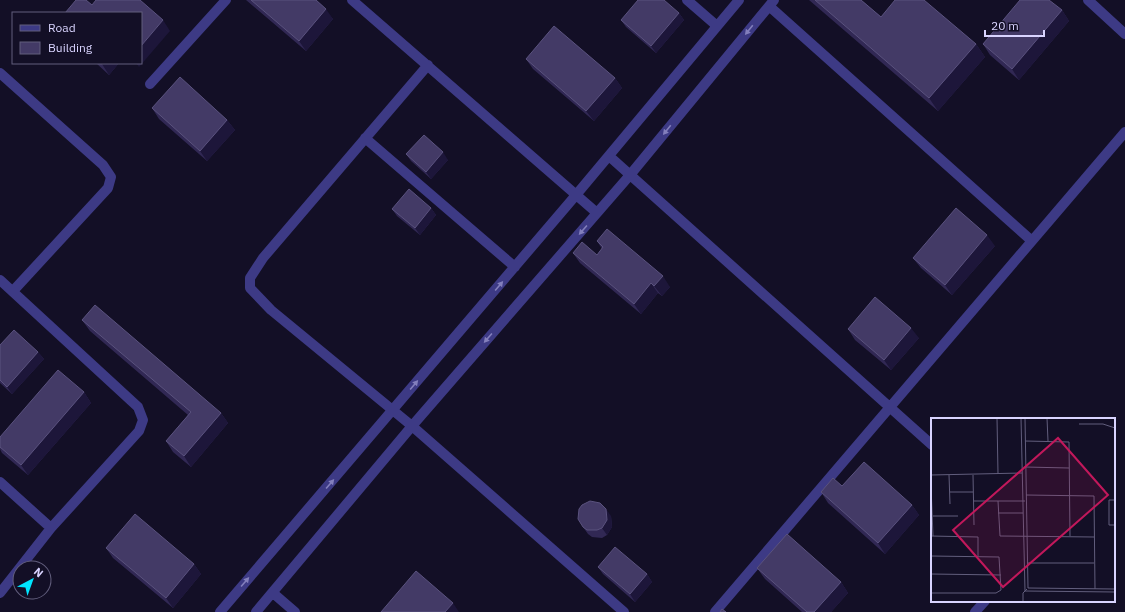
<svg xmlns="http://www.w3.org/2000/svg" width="1125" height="612" font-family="'IBM Plex Sans',sans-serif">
	<rect width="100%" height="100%" fill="#130f26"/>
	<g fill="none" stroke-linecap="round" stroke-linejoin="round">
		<path stroke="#3d3a85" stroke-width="10" d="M352 0 597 213
			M687 0 717 26
			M1088 0 1125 34
			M769 6 1032 241
			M428 65 263 258 250 278V288L271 310 412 426 624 612
			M0 73 103 165 111 177 108 188 13 291
			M150 84 226 0
			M365 138 515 267
			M609 156 932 445
			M0 280 138 407 143 420 139 431 51 528 0 593
			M0 482 51 528
			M273 593 295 612
			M220 612 576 195 739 0
			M256 612 412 426 630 175 774 0
			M715 612 1125 132
			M975 612 985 601"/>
	</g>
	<path fill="#312854" d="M246 0H316L333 19 306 51Z
		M809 0H861L881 17 976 44 985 57 938 111Z
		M1062 10 1069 21 1019 80 990 55 983 44Z
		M679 13 684 20 656 53 626 27 621 20Z
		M526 59 615 78 622 88 594 121 533 69Z
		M96 63H119L109 75Z
		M152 108 227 120 235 130 207 161 159 119Z
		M406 154 448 160 431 179 411 161Z
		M431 208 436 215 420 235 397 216 392 209Z
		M597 241 670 287 662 296 658 293 641 314 580 263 573 253 597 255 602 249Z
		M995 246 952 295 921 268 913 258Z
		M82 320 221 413 228 423 191 467 173 452 166 441 188 415 90 331Z
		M848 329 919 338 891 370 855 340Z
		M0 345 38 352 44 359 12 394 0 383Z
		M84 392 91 403 28 475 2 453 0 449V437Z
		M842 486 912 505 919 515 885 554 828 503 821 492Z
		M611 516 612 527 607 535 602 538 592 537 588 534 583 527Z
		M106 548 194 564 201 574 173 608 113 558Z
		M598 567 647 574 652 582 635 602 603 574Z
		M757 568 841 582 848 593 831 612H802L765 579Z"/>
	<path fill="#1d163a" d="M326 9 333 19 306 51 299 41Z
		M1062 10 1069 21 1019 80 1012 69Z
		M679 13 684 20 656 53 651 46Z
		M163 20 170 31 139 67 136 63H141V46Z
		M976 44 985 57 938 111 929 98Z
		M103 63H119L109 75 102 64Z
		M615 78 622 88 594 121 586 111Z
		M227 120 235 130 207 161 200 151Z
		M443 152 448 160 431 179 426 172Z
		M431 208 436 215 420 235 415 228Z
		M987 235 995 246 952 295 945 285Z
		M663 276 670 287 662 296 654 286Z
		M651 283 658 293 641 314 634 304Z
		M911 328 919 338 891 370 884 360Z
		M38 352 44 359 12 394 7 387Z
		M84 392 91 403 28 475 21 465Z
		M221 413 228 423 191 467 184 456Z
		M912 505 919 515 885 554 878 543Z
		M606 509 611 516 612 527 607 535 602 528Z
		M194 564 201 574 173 608 166 598Z
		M647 574 652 582 635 602 630 594Z
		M841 582 848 593 831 612H814Z
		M453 603 459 612H445Z"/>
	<path fill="#433a66" stroke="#5a527e" d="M76 0H86L92 5 96 0H140L163 20 141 46V13H65Z
		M251 0H316L326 9 299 41Z
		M638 0H664L679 13 651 46 621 20Z
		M815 0H861L881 17 895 0H924L976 44 929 98Z
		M1020 0H1049L1062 10 1012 69 983 44Z
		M554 26 615 78 586 111 526 59Z
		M180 77 227 120 200 151 152 108Z
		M424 135 443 152 426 172 406 154Z
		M409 189 431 208 415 228 392 209Z
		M956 208 987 235 945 285 913 258Z
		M607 229 663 276 654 286 651 283 634 304 573 253 582 242 597 255 603 247 597 241Z
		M875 297 911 328 884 360 848 329Z
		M95 305 221 413 184 456 166 441 191 412 82 320Z
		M14 330 38 352 7 387 0 380V345Z
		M58 370 84 392 21 465 0 447V437Z
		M864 462 912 505 878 543 821 492 833 478 842 486Z
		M590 501 600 503 606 509 607 520 602 528 597 530H587L583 527 578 519 579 509 582 505Z
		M135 514 194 564 166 598 106 548Z
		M787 534 841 582 814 612H807L757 568Z
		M615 547 647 574 630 594 598 567Z
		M416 571 453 603 445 612H381Z
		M722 609 726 612H720Z"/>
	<defs><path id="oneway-solid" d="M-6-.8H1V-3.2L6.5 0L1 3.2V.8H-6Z"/></defs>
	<g fill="#837fbc">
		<use href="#oneway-solid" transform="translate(749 30) rotate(129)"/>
		<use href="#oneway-solid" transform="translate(667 130) rotate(129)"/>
		<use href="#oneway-solid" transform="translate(583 230) rotate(131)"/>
		<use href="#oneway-solid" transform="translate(499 286) rotate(-50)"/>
		<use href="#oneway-solid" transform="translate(488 338) rotate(131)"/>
		<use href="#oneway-solid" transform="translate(414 385) rotate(-50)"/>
		<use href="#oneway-solid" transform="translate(330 484) rotate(-49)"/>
		<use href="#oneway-solid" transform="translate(245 582) rotate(-49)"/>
	</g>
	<g transform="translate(931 418)">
		<rect width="184" height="184" fill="#130f26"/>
		<path fill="none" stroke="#625e7d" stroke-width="1" d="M66 0 67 56M90 0 94 173M94 0 97 170M116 0 117 23M148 6H172L184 10M94 23 138 24 139 118M94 49 138 50M0 57 91 55M18 57 19 86M42 57 43 107M0 68 2 118M19 74H42M95 77 163 78 164 171M184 82H178V107H184M43 83H94M67 83 69 118 163 119M67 95H92M2 98H27M0 118 47 119V138M0 138 68 139 70 172 65 175H0M96 145H163M0 156 70 157M97 170 184 171M94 173 184 174M92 184V175L96 171"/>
		<path fill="#c2185b" fill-opacity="0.15" stroke="#c2185b" stroke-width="2" d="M127 20 177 77 72 169 22 112Z"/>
		<rect width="184" height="184" fill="none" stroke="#d9d4ff" stroke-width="2"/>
	</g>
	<rect x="12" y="12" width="130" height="52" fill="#130f26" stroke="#625e7d"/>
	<rect x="20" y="25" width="20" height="6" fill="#3d3a85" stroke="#625e7d"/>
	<text x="48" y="32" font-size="12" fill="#d9d4ff">Road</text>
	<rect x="20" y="42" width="20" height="12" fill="#433a66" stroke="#625e7d"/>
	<text x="48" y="52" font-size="12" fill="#d9d4ff">Building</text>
	<g transform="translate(32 580) rotate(41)"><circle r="19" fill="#130f26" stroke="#625e7d"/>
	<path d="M0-3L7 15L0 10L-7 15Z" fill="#00e5ff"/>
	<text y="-6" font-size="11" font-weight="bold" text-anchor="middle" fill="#d9d4ff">N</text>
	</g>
	<path d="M985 30v6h59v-6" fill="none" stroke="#d9d4ff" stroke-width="2"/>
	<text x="991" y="30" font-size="12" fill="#d9d4ff" stroke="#130f26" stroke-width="3" paint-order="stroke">20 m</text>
</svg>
